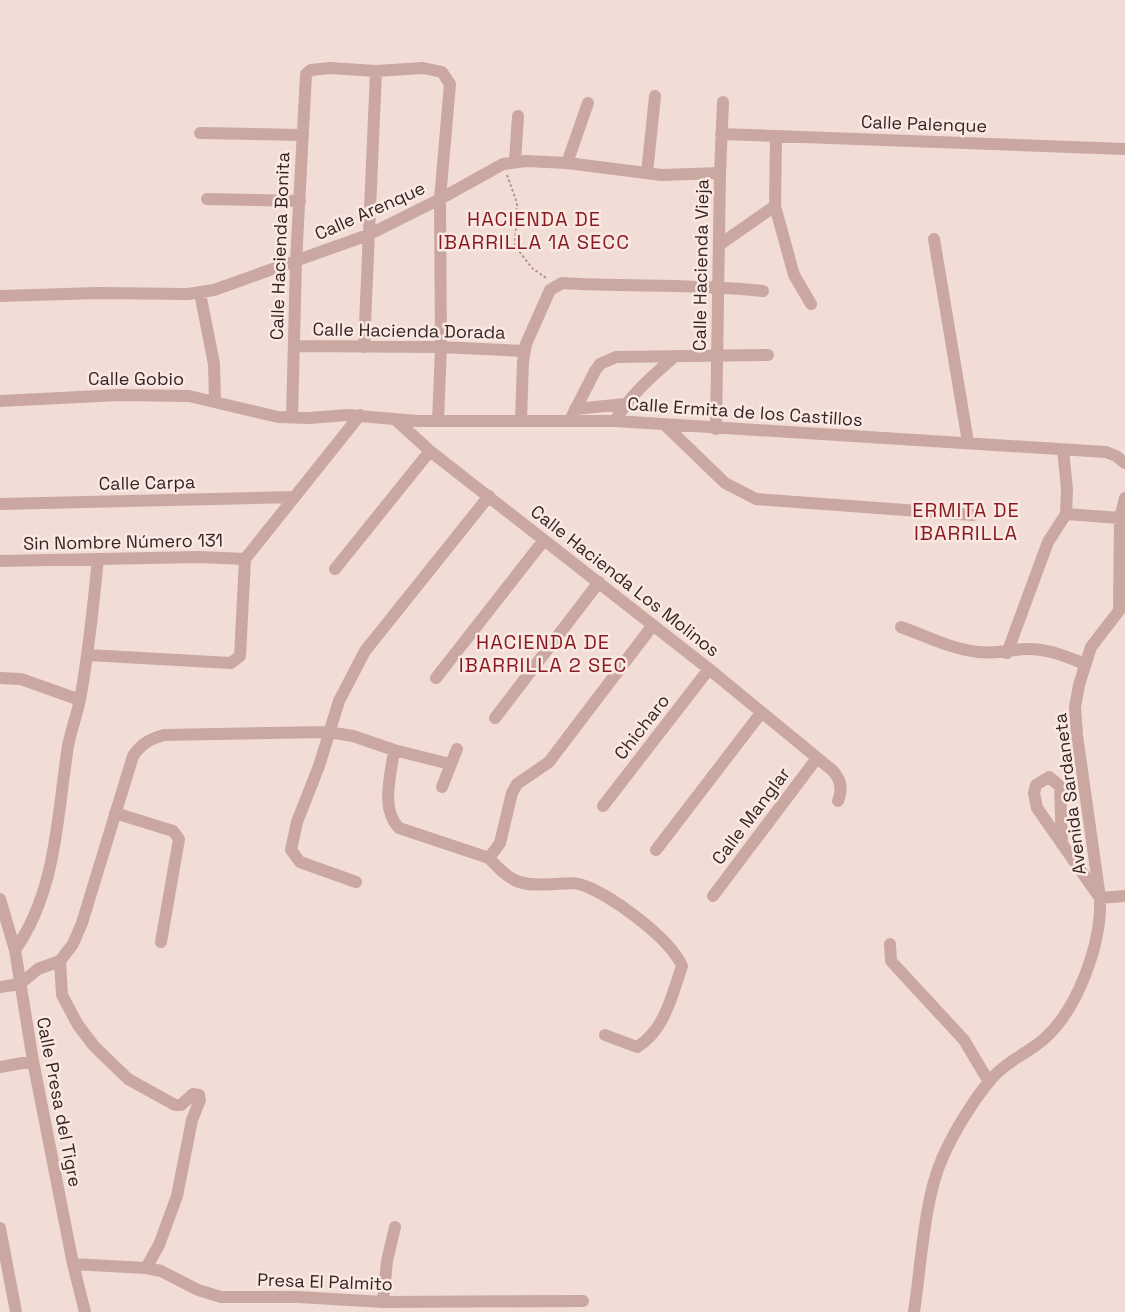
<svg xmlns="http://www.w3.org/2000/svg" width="1125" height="1312" font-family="'Space Grotesk',sans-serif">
	<rect width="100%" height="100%" fill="#f2ddd6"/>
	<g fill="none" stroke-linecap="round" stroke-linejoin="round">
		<path stroke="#b6928b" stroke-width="2" stroke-dasharray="2.5 2.5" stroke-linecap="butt" d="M507 175 517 203 515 246 532 268 546 278"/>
		<path stroke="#caa8a1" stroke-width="12" d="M200 133 301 135
			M721 134 1125 149
			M515 161 518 116
			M567 163 588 103
			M647 173 655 96
			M207 199 300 201
			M775 206 794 275 811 304
			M934 239 968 442
			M719 245 775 206 776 136
			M200 293 214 364 215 402
			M0 296 98 293 188 294 214 290 368 235 440 199 503 164 526 161 567 163 662 175 720 173
			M294 346 441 347 524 351
			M364 347 376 71
			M0 401 119 395 189 396 278 417 309 418 348 415 417 421H615L1106 452 1116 456 1125 463
			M575 409 625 404
			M292 417 296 262 306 74 311 70 330 68 376 71 423 68 442 72 450 84 440 199 441 347 438 421
			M396 420 430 451 709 669 832 770C841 779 843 789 838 801
			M521 420 523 362 526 344 550 290 562 283C629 287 696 284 763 291
			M570 420 595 371 600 364 616 357 768 355
			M615 421C630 395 651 377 674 357
			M665 425 725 483 756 499 973 515
			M716 429 720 173 723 102
			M0 504 294 497
			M1066 514 1120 518
			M0 561 199 557 245 559
			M335 569 430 451
			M1119 610 1120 518 1125 498
			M901 627C926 636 951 649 978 652 995 654 1009 650 1025 649 1046 648 1065 656 1085 664
			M1007 653 1048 542 1066 514 1067 489 1063 450
			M88 655 231 663 240 656 245 559 360 415
			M0 678 21 679 80 700
			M436 678 544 540
			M495 718 599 582
			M394 750C391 775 380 809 399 828L489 858 500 843 512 793 517 784 549 762 653 625
			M442 787 457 749
			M603 806 709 669
			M115 813 173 831 179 839 161 942
			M1062 844 1060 786 1049 777 1036 785 1034 793 1037 808 1100 898 1125 896
			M656 850 761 713
			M489 858C512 884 521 886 556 884 563 884 572 882 579 884 608 892 670 938 682 966 672 995 665 1030 637 1047L605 1035
			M356 882 300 862 291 850 297 822 319 766 339 701 365 651 489 496
			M713 896 817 758
			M0 899 15 950 33 1061 73 1264 85 1312
			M890 944 891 961 964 1040 989 1082
			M15 950C57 890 57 816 68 746 71 730 77 715 80 699 89 653 93 606 98 559
			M60 961 62 995 78 1025 94 1046 128 1079 175 1105H181L193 1094 199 1095 200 1100 192 1120 177 1196 159 1245 146 1268
			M0 987 20 984 38 969 60 961 73 944 82 923 133 756C142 743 150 739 164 735L328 732 353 736 394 750 450 764
			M0 1067 33 1061
			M0 1228 16 1312
			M73 1264 146 1268 161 1271 198 1290 221 1297H298L383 1302 583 1301
			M383 1302 387 1261 395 1227
			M914 1312C921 1267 924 1199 942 1159 953 1133 974 1099 992 1078 1009 1059 1027 1054 1044 1039 1078 1009 1102 943 1100 898L1077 735 1075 707 1079 685 1091 647 1125 603"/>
	</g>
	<g text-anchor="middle" stroke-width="5" stroke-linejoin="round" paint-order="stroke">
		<g font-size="18" fill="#342524" stroke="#fae8e2">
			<text transform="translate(924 124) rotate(2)" y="6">Calle Palenque</text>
			<text transform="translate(370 211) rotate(-24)" y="6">Calle Arenque</text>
			<text transform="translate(280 246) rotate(-88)" y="6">Calle Hacienda Bonita</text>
			<text transform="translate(701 265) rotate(-89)" y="6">Calle Hacienda Vieja</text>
			<text transform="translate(409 331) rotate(1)" y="6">Calle Hacienda Dorada</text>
			<text x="136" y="385">Calle Gobio</text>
			<text transform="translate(745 412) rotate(4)" y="6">Calle Ermita de los Castillos</text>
			<text transform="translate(147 483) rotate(-1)" y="6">Calle Carpa</text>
			<text transform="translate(123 542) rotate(-1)" y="6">Sin Nombre Número 131</text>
			<text transform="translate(625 581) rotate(38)" y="6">Calle Hacienda Los Molinos</text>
			<text transform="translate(642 727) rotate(-52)" y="6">Chicharo</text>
			<text transform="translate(1070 794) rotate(-97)" y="6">Avenida Sardaneta</text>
			<text transform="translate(751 816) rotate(-53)" y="6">Calle Manglar</text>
			<text transform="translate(59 1102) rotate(79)" y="6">Calle Presa del Tigre</text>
			<text transform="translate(325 1282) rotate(2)" y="6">Presa El Palmito</text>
		</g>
		<g font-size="20" letter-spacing="1" fill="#88191e" stroke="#fae8e2">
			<text x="534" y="226">HACIENDA DE<tspan x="534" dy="23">IBARRILLA 1A SECC</tspan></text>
			<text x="966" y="517">ERMITA DE<tspan x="966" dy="23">IBARRILLA</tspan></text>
			<text x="543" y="649">HACIENDA DE<tspan x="543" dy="23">IBARRILLA 2 SEC</tspan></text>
		</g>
	</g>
</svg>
